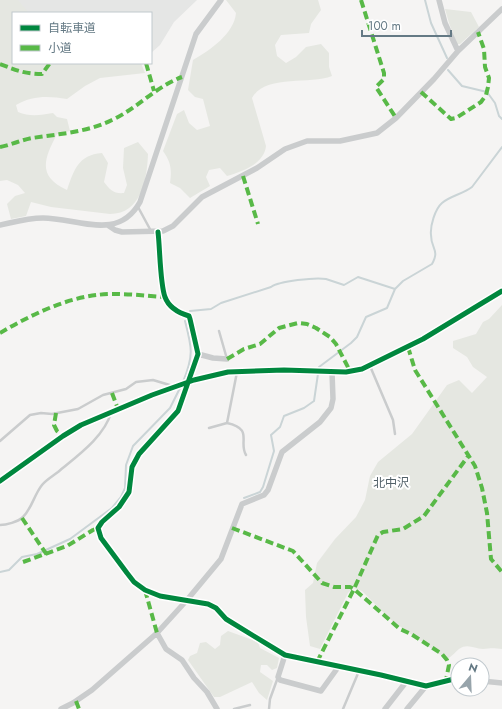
<svg xmlns="http://www.w3.org/2000/svg" width="502" height="709" font-family="Jost,'Noto Sans JP',sans-serif">
	<rect width="100%" height="100%" fill="#f5f4f3"/>
	<path fill="#e5e6e5" d="M11 0H197L174 22 160 45 151 53V13H23Z"/>
	<path fill="#e5e7e1" d="M0 0H18L29 13H13V63H141L145 73 100 78 85 86 67 99C49 96 33 95 16 105L18 112C30 117 41 115 53 113L57 117 67 119 70 131 57 134C44 159 37 176 67 190 74 170 78 155 102 153L108 163 104 182C110 190 114 194 124 193L127 185 123 168 124 148 138 142 148 154C147 180 141 214 110 214L51 207 31 202 26 216 11 219 7 204 15 196 25 193 18 185 7 180 0 181Z
		M226 0H318L321 10 311 24 309 33 281 35 275 45 277 56 286 63 296 57 306 47 321 44 329 53V67L332 76C309 85 265 74 252 98L266 146C264 164 243 171 227 176L220 168 209 170 206 177 210 186 190 198 180 188 170 183C172 170 171 162 163 151L177 114 184 110 189 123 197 130 210 126 203 99 195 97 188 90 193 60C210 50 234 34 236 13Z
		M445 9 471 12 479 27 460 44H457L449 23Z
		M502 305V649C495 648 490 648 483 649 474 649 468 643 459 649 454 653 452 657 446 659L391 620 362 591 353 588 348 593 320 649 310 646 306 617 305 590 313 583 317 563 335 539 356 517 365 500 370 476 378 462 412 434 447 385 459 380 472 393 487 377 473 367 467 357 453 348V341L476 334 483 322 489 319Z
		M228 631 258 642 260 648 279 658 277 668 272 670 267 665H261L260 672 273 681 267 700 259 693 252 682 220 697H214L188 660 190 656 197 653 200 643 206 642 215 649 220 645 221 636Z"/>
	<g fill="none" stroke-linecap="round" stroke-linejoin="round">
		<path stroke="#cad4d6" stroke-width="2" d="M425 0 431 23 447 58
			M448 70 462 86 487 92 495 103 499 116 502 119
			M190 311 211 309 221 303 271 287C279 281 316 277 326 279 332 281 338 283 344 285L358 277 395 289
			M183 382C194 355 192 348 185 321
			M244 498 260 492 263 487 274 451 271 435 280 427 284 416 304 408 314 401 319 367 351 343 357 337 366 317 387 308 395 289 403 281 432 264C440 250 431 249 431 235 430 226 435 209 442 203 450 196 463 194 472 187L502 147
			M0 572 9 570 22 557 37 554 70 539 112 508 121 497 125 488 126 465 133 446 170 408 181 386"/>
		<path stroke="#cacccd" stroke-width="2.5" d="M138 207 151 231
			M219 331 227 359
			M370 366 393 420 395 434
			M237 372 227 423C254 429 238 442 246 455
			M209 428 227 423
			M0 441 30 415 41 413 52 414 78 409 103 395 126 389 136 382 153 380 173 386
			M0 525C6 525 18 522 23 517 32 508 34 495 42 485 46 480 53 476 58 472 77 456 104 437 111 413
			M234 709 250 705
			M269 709 270 699 278 677
			M343 709 359 671"/>
		<path stroke="#cacccd" stroke-width="5.5" d="M439 0 445 23 458 51
			M0 225C14 222 28 218 43 218 77 218 118 242 140 202L196 34 221 0
			M109 226 115 230 122 232 163 231 173 226 202 197 257 168 285 149 307 141H340L377 133 396 118 434 79 458 51 502 9
			M158 232C160 248 160 284 165 297 169 308 179 313 189 316L190 319 198 354 178 411 139 454 132 467 129 492 119 507 102 522 98 528 101 538 127 573 134 582 145 590 160 596 208 604 216 608 226 619 285 655 381 675 426 686 458 678
			M198 354 213 358 227 359
			M0 481 63 436 81 425 152 395 194 380 228 372 284 370 346 372 362 369 423 339 502 291
			M157 633 166 649 182 660 194 678 207 692 217 709
			M285 655 278 677 280 680 321 691 339 666
			M482 681 502 683
			M61 709 73 703 92 690 157 633 187 600 221 559 242 504 264 495 268 490 282 452 320 422 331 408 333 399 332 372
			M385 709 406 682
			M407 709 426 686"/>
		<path stroke="#58b947" stroke-width="4" stroke-dasharray="8 4" stroke-linecap="butt" d="M361 0 384 73V79L376 87 396 118
			M146 63 154 91
			M0 64C16 70 24 74 42 74L50 63
			M421 92 451 119 456 118 481 102 486 95 488 87 489 78 485 67 484 49 478 32
			M0 147C11 145 21 140 32 138 59 134 88 132 112 120 138 108 155 87 182 77
			M243 176 258 224
			M0 333C29 316 63 299 97 295 117 292 145 296 165 297
			M408 347 415 370 475 466 482 488 487 513 491 559 502 572
			M227 359 244 349 260 344 279 328 298 323 307 324 316 328 330 337 336 344 350 371
			M112 393 118 409
			M56 413 54 425 57 431 63 436
			M22 518 47 555
			M232 528 293 551 322 583 334 587H350L354 589 400 629 411 634 442 654 447 660 449 665 446 680
			M23 562 67 546 93 530 98 528
			M145 590 157 633
			M317 662 354 589 378 535 383 532 403 529 424 516 469 455
			M76 701 79 709"/>
		<defs>
			<path id="cycleway" d="M158 232C160 248 160 284 165 297 169 308 179 313 189 316L190 319 198 354 178 411 139 454 132 467 129 492 119 507 102 522 98 528 101 538 127 573 134 582 145 590 160 596 208 604 216 608 226 619 285 655 381 675 426 686 458 678
				M0 481 63 436 81 425 152 395 194 380 228 372 284 370 346 372 362 369 423 339 502 291"/>
		</defs>
		<use href="#cycleway" stroke="#fff" stroke-width="8"/>
		<use href="#cycleway" stroke="#00873e" stroke-width="5"/>
	</g>
	<g text-anchor="middle" stroke-width="4" stroke-linejoin="round" paint-order="stroke">
		<g font-size="12" fill="#526169" stroke="#fff">
			<text x="391" y="487">北中沢</text>
		</g>
	</g>
	<rect x="12" y="12" width="140" height="52" fill="#ffffff" stroke="#c1c9ce"/>
	<rect x="20" y="25" width="20" height="6" fill="#00873e" stroke="#c1c9ce"/>
	<text x="48" y="32" font-size="12" fill="#647984">自転車道</text>
	<rect x="20" y="45" width="20" height="6" fill="#58b947" stroke="#c1c9ce"/>
	<text x="48" y="52" font-size="12" fill="#647984">小道</text>
	<g transform="translate(470 677) rotate(19)"><circle r="19" fill="#ffffff" stroke="#c1c9ce"/>
	<path d="M0-3L7 15L0 10L-7 15Z" fill="#97a4ab"/>
	<text y="-6" font-size="11" font-weight="bold" text-anchor="middle" fill="#647984">N</text>
	</g>
	<path d="M362 30v6h89v-6" fill="none" stroke="#647984" stroke-width="2"/>
	<text x="368" y="30" font-size="12" fill="#647984" stroke="#ffffff" stroke-width="3" paint-order="stroke">100 m</text>
</svg>
